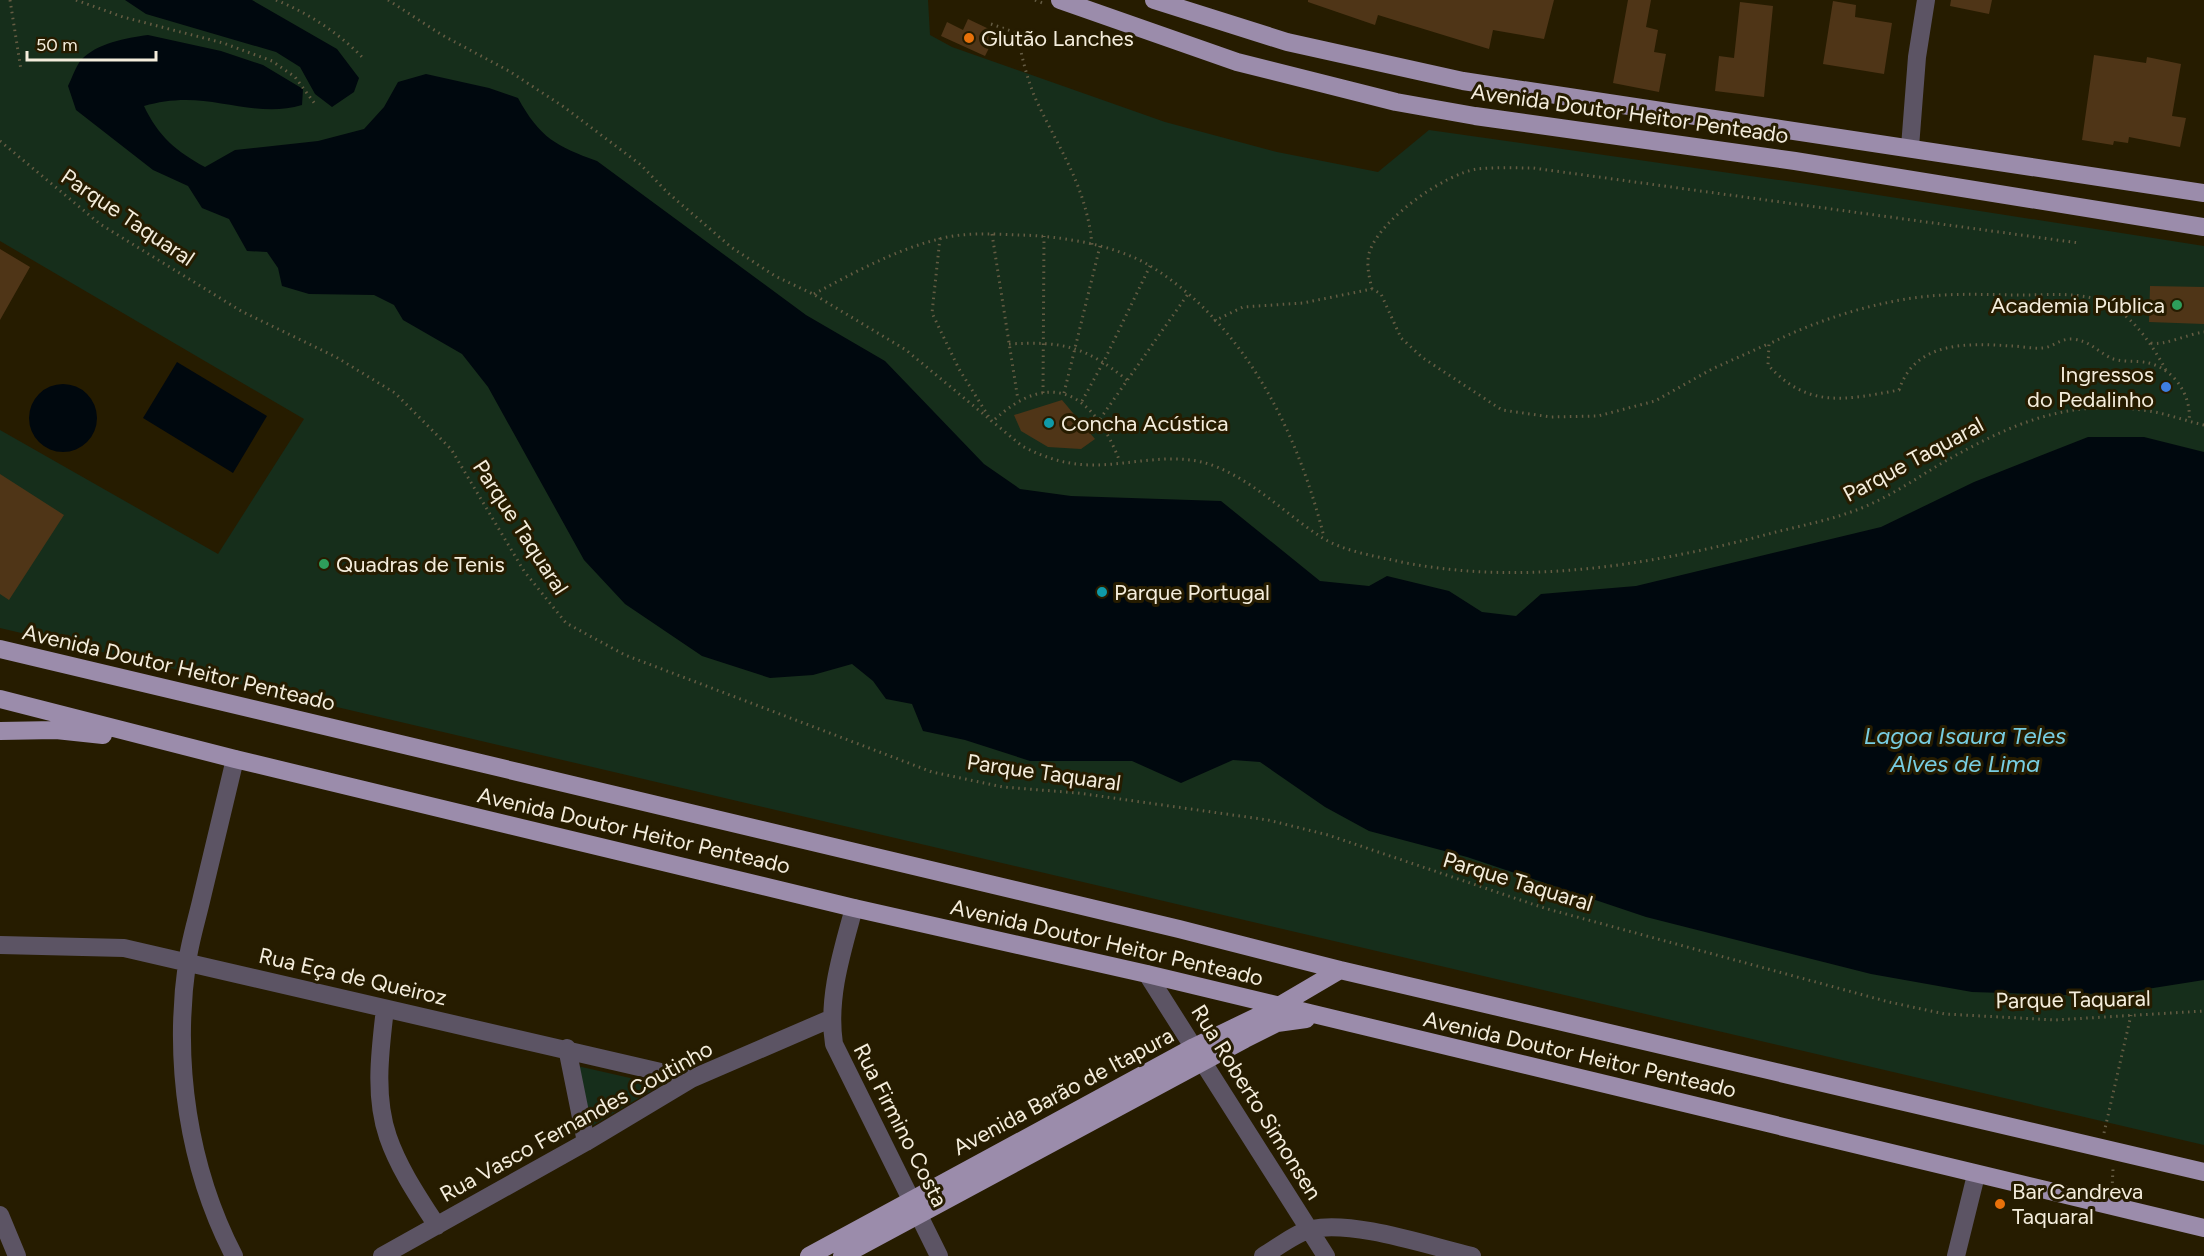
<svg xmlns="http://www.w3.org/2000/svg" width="2204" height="1256" font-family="Figtree,sans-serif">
	<rect width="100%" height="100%" fill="#261c00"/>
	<path fill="#162e1b" d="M0 0H928L930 35 952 47 1165 122 1277 152 1378 172 1429 130 1814 185 2204 246V1145L0 628V430L218 554 304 419 0 241Z
		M573 1065 661 1085 590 1127Z"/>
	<path fill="#00080e" d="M125 0H252L337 49 359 78 354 92 332 107 315 94 300 67 276 52 146 14Z
		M148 35 221 51 263 65 303 89 302 105C263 117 225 100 186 100 171 100 158 102 144 106 158 136 177 152 205 167L235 150 318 141 364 129 384 107 398 82 426 74 489 88 518 98C540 138 556 146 597 161L806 315 885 361 984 464 1020 489 1071 496 1221 501 1320 581 1369 586 1387 576 1449 591 1482 612 1516 616 1541 594 1636 586 1881 527 1974 482 2088 437H2144L2204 452V980L2128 992 2066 995 1972 992 1871 974 1646 917 1467 857 1369 831 1325 807 1260 762 1233 760 1181 783 1132 761H1030L965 740 923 731 912 704 886 699 873 681 852 664 813 675 770 678 702 656 625 604 584 560 488 387 462 354 403 320 394 305 374 295 309 294 282 286 278 268 267 252 247 251 229 219 202 208 188 186 153 170 76 110 68 86C72 78 76 66 81 60 97 43 126 38 148 35Z
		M177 362 267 416 233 473 143 418Z
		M29 418a34 34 0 1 1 68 0a34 34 0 1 1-68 0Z"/>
	<path fill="#4f3517" d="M1308 0H1554L1544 39 1493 30 1489 49 1378 15 1375 25 1308 2Z
		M1628 0H1651L1646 27 1658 30 1654 52 1666 54 1659 92 1613 83Z
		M1951 0H1992L1989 14 1950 6Z
		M1833 1 1856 5 1855 17 1892 23 1884 74 1823 64Z
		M1740 2 1773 6 1764 97 1715 91 1719 56 1734 58Z
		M968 19 989 29 993 40 985 56 941 36 947 22 963 30Z
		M2094 55 2146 63 2147 57 2181 64 2172 116 2186 118 2180 147 2129 137 2128 143 2114 141 2113 145 2082 140Z
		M0 249 30 267 0 320Z
		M2150 286 2204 287V324L2149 322Z
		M1062 400 1095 439 1081 449 1048 447 1021 431 1014 415Z
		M0 474 64 515 9 600 0 594Z"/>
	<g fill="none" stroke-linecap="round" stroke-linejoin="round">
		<path stroke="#655c43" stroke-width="3" stroke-dasharray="1.5 4.5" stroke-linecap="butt" d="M10 0 21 70
			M76 0 123 17 223 43 272 61 295 77 315 104
			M276 0C308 13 339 33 363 58
			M388 0 442 35 509 71 564 107 641 165 667 192 731 247 775 276 813 294 906 350 1022 446C1045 458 1067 465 1093 465 1135 465 1176 450 1217 467 1256 483 1287 515 1321 537 1341 550 1369 555 1392 560 1518 588 1653 565 1776 532 1800 526 1825 521 1848 513 1882 502 1912 481 1942 463 2011 424 2067 398 2149 411 2168 414 2186 421 2204 425
			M1035 0 1045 4
			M991 24 1017 33C1022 57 1027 81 1038 104 1061 152 1087 189 1092 245
			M0 141 100 224 241 311 336 357 395 393 451 449 524 571 566 623 625 655 932 772 1003 787 1078 793 1268 820 1328 835 1544 908 1889 1002 1945 1014 2055 1020 2204 1011
			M992 234 1018 400
			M940 238 932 313 959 369 992 422C1051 366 1094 394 1120 462
			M1372 289C1369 276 1365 261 1371 248 1384 217 1445 174 1477 169 1495 167 1515 168 1533 168L2079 243
			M814 294C853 273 895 250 939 239 964 232 994 234 1020 235 1061 236 1117 245 1152 267 1246 326 1298 433 1324 537
			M1214 321 1243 307 1303 303 1372 289 1381 294 1401 338 1423 358 1502 410 1551 417 1598 416 1655 401 1712 369 1768 344
			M2151 343C2164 346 2188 334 2204 332
			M1009 344C1062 341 1085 346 1127 380
			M2166 370C2152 345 2136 320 2110 305 2085 291 2052 295 2025 295 1993 295 1961 293 1930 296 1876 301 1817 320 1769 344L1768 365C1808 409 1845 400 1899 390 1915 341 1967 343 2011 346 2021 346 2033 349 2043 348 2053 347 2061 338 2073 339 2089 341 2096 350 2109 357 2119 363 2137 360 2149 363 2175 370 2192 396 2189 422
			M1043 393 1044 236
			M1064 393 1100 246
			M1082 401 1104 361 1150 266
			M1100 419 1188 294
			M2104 1133 2131 1015
			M2112 1189 2113 1169"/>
		<path stroke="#5c5464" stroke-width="18" d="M1910 147 1917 57 1926 0
			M854 908C842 952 827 998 834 1044L939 1256
			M0 945 124 948 691 1079
			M1147 974 1326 1256
			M385 1009C380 1051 374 1097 388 1137 399 1169 419 1198 437 1226
			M567 1048 586 1142
			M0 1215 17 1256
			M234 1256C188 1167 173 1063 187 963 190 941 197 919 202 897 213 851 224 805 235 759
			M382 1256 586 1142 691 1079 830 1019
			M1263 1256C1277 1248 1295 1233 1312 1229 1353 1220 1429 1246 1472 1256
			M1956 1256 1976 1175"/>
		<path stroke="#9b8cab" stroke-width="18" d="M1060 0 1237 62 1396 102 1475 116 1795 161 2204 227
			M1154 0 1287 42 1463 81 2204 193
			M0 649 1179 929 1340 970 2204 1172
			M0 699 235 759 854 908 1147 974 2204 1228
			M0 731 56 730 103 735
			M809 1256 1194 1047 1277 1007 1340 970
			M842 1256 1245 1039 1277 1023 1306 1019"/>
	</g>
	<g fill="#e8710a" stroke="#261c00" stroke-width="2">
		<circle cx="969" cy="38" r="6"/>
		<circle cx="2000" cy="1204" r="6"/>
	</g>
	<g fill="#2e9e5b" stroke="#261c00" stroke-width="2">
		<circle cx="2177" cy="305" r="6"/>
		<circle cx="324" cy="564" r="6"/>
	</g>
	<circle fill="#3f7fe0" stroke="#261c00" stroke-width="2" cx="2166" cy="387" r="6"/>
	<g fill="#0f9aa8" stroke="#261c00" stroke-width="2">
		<circle cx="1049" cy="423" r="6"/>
		<circle cx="1102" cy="592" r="6"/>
	</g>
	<g text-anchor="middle" stroke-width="6" stroke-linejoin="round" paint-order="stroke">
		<g font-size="22" fill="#f4eddc" stroke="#261c00" text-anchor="start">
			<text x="981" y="46">Glutão Lanches</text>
			<text x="2165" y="313" text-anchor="end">Academia Pública</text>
			<text x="2154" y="382" text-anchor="end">Ingressos<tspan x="2154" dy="25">do Pedalinho</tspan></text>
			<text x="1061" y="431">Concha Acústica</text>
			<text x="336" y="572">Quadras de Tenis</text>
			<text x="1114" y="600">Parque Portugal</text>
			<text x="2012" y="1199">Bar Candreva<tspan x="2012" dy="25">Taquaral</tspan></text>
		</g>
		<g font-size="22" fill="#f4eddc" stroke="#261c00">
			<text transform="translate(1630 113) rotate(8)" y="8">Avenida Doutor Heitor Penteado</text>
			<text transform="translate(128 217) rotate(34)" y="8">Parque Taquaral</text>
			<text transform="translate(1913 459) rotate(-28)" y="8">Parque Taquaral</text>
			<text transform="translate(521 527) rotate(57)" y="8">Parque Taquaral</text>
			<text transform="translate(179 667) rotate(13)" y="8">Avenida Doutor Heitor Penteado</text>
			<text transform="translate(1044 772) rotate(8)" y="8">Parque Taquaral</text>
			<text transform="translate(634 830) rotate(13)" y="8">Avenida Doutor Heitor Penteado</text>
			<text transform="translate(1518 881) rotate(17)" y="8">Parque Taquaral</text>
			<text transform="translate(1107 942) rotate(13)" y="8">Avenida Doutor Heitor Penteado</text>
			<text transform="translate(353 976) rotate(13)" y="8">Rua Eça de Queiroz</text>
			<text transform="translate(2073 999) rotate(-1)" y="8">Parque Taquaral</text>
			<text transform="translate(1580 1054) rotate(13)" y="8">Avenida Doutor Heitor Penteado</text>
			<text transform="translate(1063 1091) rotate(-28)" y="8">Avenida Barão de Itapura</text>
			<text transform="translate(1257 1102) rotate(58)" y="8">Rua Roberto Simonsen</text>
			<text transform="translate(576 1121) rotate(-29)" y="8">Rua Vasco Fernandes Coutinho</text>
			<text transform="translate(901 1125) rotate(63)" y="8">Rua Firmino Costa</text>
		</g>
		<g font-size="24" font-style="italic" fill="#78cee2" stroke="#261c00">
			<text x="1965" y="744">Lagoa Isaura Teles<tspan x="1965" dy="28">Alves de Lima</tspan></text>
		</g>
	</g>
	<path d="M27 51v9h129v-9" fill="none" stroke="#f4eddc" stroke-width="3"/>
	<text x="36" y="51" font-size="18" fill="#f4eddc" stroke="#261c00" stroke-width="4.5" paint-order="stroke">50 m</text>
</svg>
